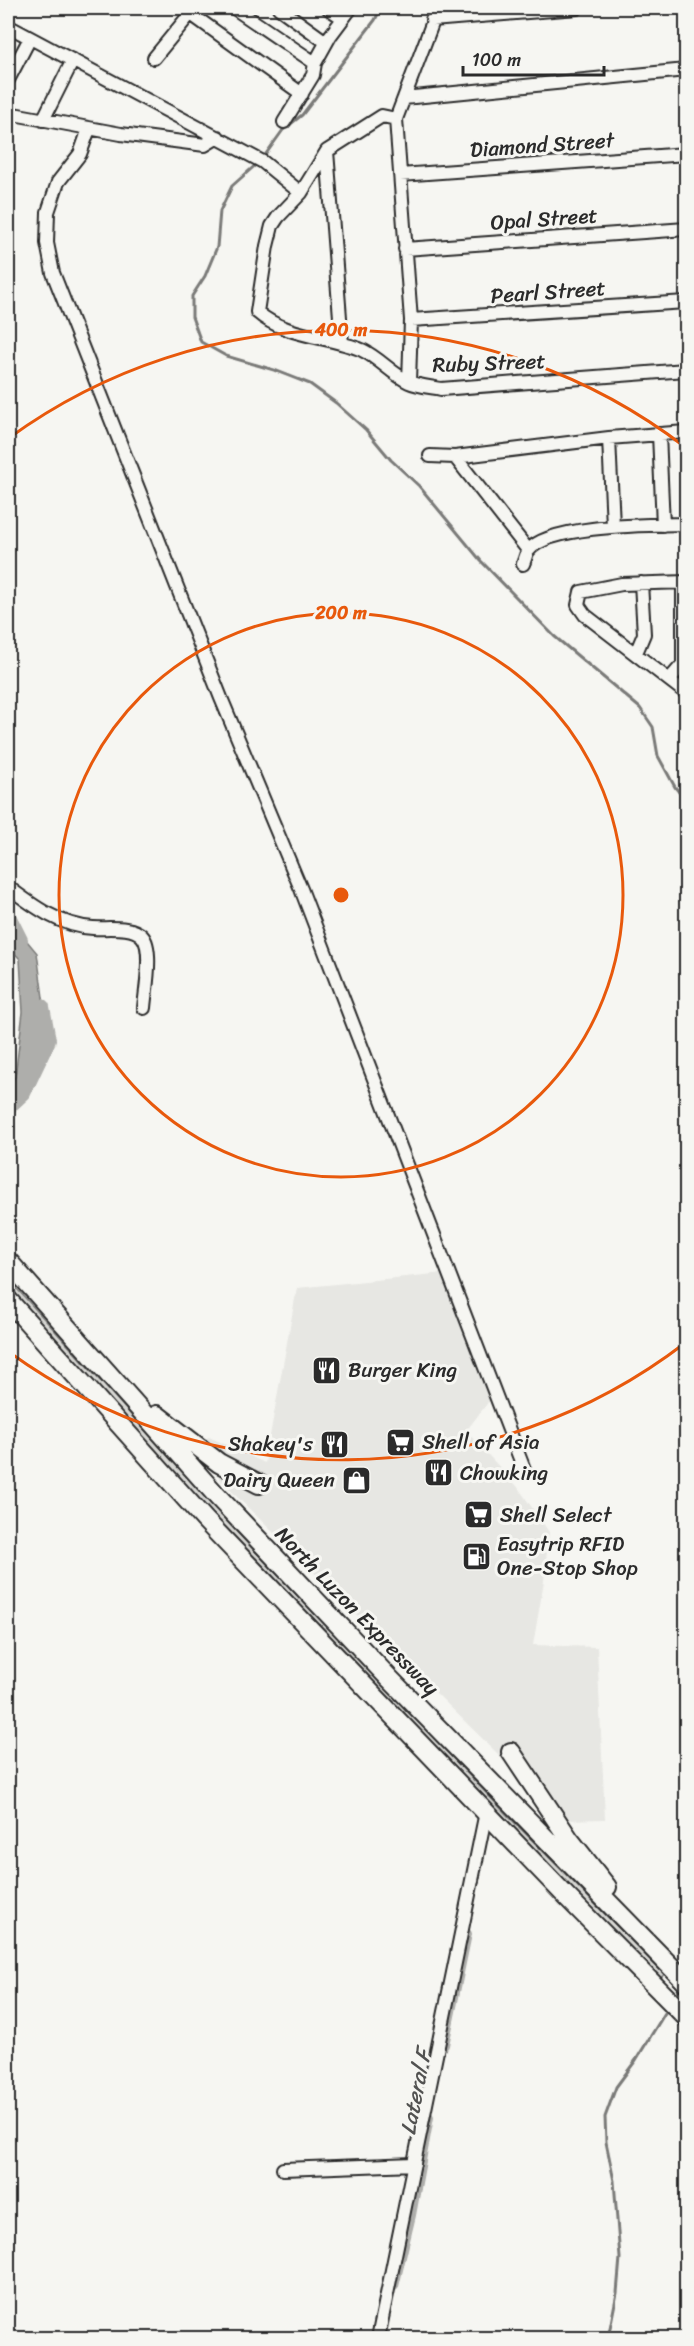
<svg xmlns="http://www.w3.org/2000/svg" width="694" height="2346" font-family="Sriracha,sans-serif">
	<rect width="100%" height="100%" fill="#f6f6f2"/>
	<filter id="ink" filterUnits="userSpaceOnUse"><feTurbulence type="fractalNoise" baseFrequency=".0167" numOctaves="2"/><feDisplacementMap in="SourceGraphic" scale="12" xChannelSelector="R" yChannelSelector="G"/><feConvolveMatrix kernelMatrix="1 2 1 2 8 2 1 2 1" color-interpolation-filters="sRGB"/></filter>
	<g filter="url(#ink)">
		<path fill="#e7e7e3" d="M444 1273 493 1396 466 1431 517 1486 549 1532 544 1581 533 1645 597 1647 605 1819 565 1820 221 1481 203 1440 209 1437 265 1463 297 1288Z"/>
		<path fill="#d9d9d5" stroke="#828280" stroke-width="1.5" d="M8 1279 235 1530 505 1813 664 1974 659 1981 313 1627 8 1292Z"/>
		<path fill="#aeaeab" stroke="#7a7a78" stroke-width="1.5" d="M8 918 37 953 47 1027 33 1086 8 1111V1086L15 1077 23 1012 20 959 8 946Z"/>
		<g fill="none" stroke-linecap="round" stroke-linejoin="round">
			<path stroke="#7a7a78" stroke-width="3" d="M263 158 283 130 302 115 375 20 381 8
				M259 162 232 186 220 211 217 247 205 276 192 296V317L201 342 226 356 274 370 310 384 336 403 366 430 391 460 419 486 481 561 554 636 640 708 653 727 658 756 675 787 686 801
				M674 1997 681 1985
				M608 2338 617 2293 620 2258 614 2181 606 2142 605 2117 616 2087 636 2060 668 2008"/>
			<path stroke="#aeaeab" stroke-width="10" d="M444 2045 467 1934
				M394 2286 411 2215 429 2117"/>
			<path stroke="#aeaeab" stroke-width="16" d="M8 916 20 940
				M8 1107 23 1093 48 1040 42 1007"/>
			<defs>
				<path id="minor" d="M234 8 315 63
					M279 8 326 42
					M328 8 343 18
					M191 14 302 94
					M432 20 577 8
					M8 26 263 162 301 193
					M154 58 195 8
					M8 80 30 38
					M404 98 686 70
					M8 113 121 134 205 145 218 137
					M396 119 382 116 327 151 301 193 278 217 272 226 267 246 257 312C285 337 329 336 362 350 379 358 392 374 409 382 418 386 431 387 441 389L686 370
					M43 120 73 60
					M284 122 313 75 315 63 330 36 351 8
					M89 129 80 154 58 182 48 212 47 243 53 273 221 698 301 889 524 1469
					M327 151 342 343
					M400 175 686 154
					M405 249 686 229
					M411 320 686 302
					M409 382 411 320 396 119 438 8
					M659 434 663 525
					M609 438 613 526
					M430 456 455 457 609 438 686 432
					M455 457 528 550
					M523 564C525 560 526 554 528 551 549 524 653 525 686 524
					M686 582 622 584 581 592 578 605 585 615 686 693
					M636 653 644 634 641 583
					M670 679 683 664V582
					M8 887C33 906 60 926 93 928 107 929 132 925 142 936 154 948 145 992 144 1008
					M283 2169 414 2164
					M378 2338 486 1812"/>
				<path id="highway" d="M8 1261 218 1497 389 1678 686 1982
					M8 1300 205 1520 568 1898 686 2017
					M157 1415 219 1463 259 1484
					M511 1752 569 1839 607 1887"/>
			</defs>
			<use href="#minor" stroke="#2b2b2b" stroke-width="16"/>
			<use href="#highway" stroke="#2b2b2b" stroke-width="22"/>
			<use href="#minor" stroke="#f6f6f2" stroke-width="12"/>
			<use href="#highway" stroke="#f6f6f2" stroke-width="18"/>
		</g>
	</g>
	<g fill="none" stroke="#e8590c" stroke-width="3">
		<circle cx="341" cy="895" r="282"/>
		<path d="M685 1343A565 565 0 0 1 9 1352M9 438A565 565 0 0 1 685 447"/>
	</g>
	<defs>
		<symbol id="restaurant-square" viewBox="-11 -11 22 22"><rect x="-9" y="-9" width="18" height="18" rx="4" fill="#2b2b2b" stroke="#f6f6f2"/><path d="M-5-6h1v4h1v-4h1v4h1v-4h1v5L-1.5 .5V6h-2V.5L-5-1ZM5-6V6H3V1.5H1.5Q1.5-4 5-6Z" fill="#fff"/></symbol>
		<symbol id="supermarket-square" viewBox="-11 -11 22 22"><rect x="-9" y="-9" width="18" height="18" rx="4" fill="#2b2b2b" stroke="#f6f6f2"/><path d="M-6-5.5h2.5l.6 2H6L4.5 2H-2.5L-4.4-4H-6ZM-1.5 3.2a1.3 1.3 0 1 0 .1 0ZM3 3.2a1.3 1.3 0 1 0 .1 0Z" fill="#fff"/></symbol>
		<symbol id="shop-square" viewBox="-11 -11 22 22"><rect x="-9" y="-9" width="18" height="18" rx="4" fill="#2b2b2b" stroke="#f6f6f2"/><path d="M-5-2.5h2.3a2.7 3.5 0 0 1 5.4 0H5L5.5 6h-11ZM-1.5-2.5h3a1.5 2.3 0 0 0-3 0Z" fill="#fff"/></symbol>
		<symbol id="fuel-square" viewBox="-11 -11 22 22"><rect x="-9" y="-9" width="18" height="18" rx="4" fill="#2b2b2b" stroke="#f6f6f2"/><path d="M-5.5-6h7V0h2V4h1.3V-2.5L3-4.5l.8-.8L6-3V5H2.5V1h-1V6h-7ZM-4.2-4.7v3.2H.2V-4.7Z" fill="#fff"/></symbol>
	</defs>
	<g fill-rule="evenodd">
		<use href="#restaurant-square" x="310" y="1354" width="33" height="33"/>
		<use href="#supermarket-square" x="384" y="1426" width="33" height="33"/>
		<use href="#restaurant-square" x="318" y="1428" width="33" height="33"/>
		<use href="#restaurant-square" x="422" y="1456" width="33" height="33"/>
		<use href="#shop-square" x="340" y="1464" width="33" height="33"/>
		<use href="#supermarket-square" x="462" y="1498" width="33" height="33"/>
		<use href="#fuel-square" x="460" y="1540" width="33" height="33"/>
	</g>
	<g text-anchor="middle" stroke-width="6" stroke-linejoin="round" paint-order="stroke">
		<g font-size="21" fill="#2b2b2b" stroke="#f6f6f2">
			<text transform="translate(542 145) rotate(-4)" y="7">Diamond Street</text>
			<text transform="translate(544 219) rotate(-4)" y="7">Opal Street</text>
			<text transform="translate(548 292) rotate(-4)" y="7">Pearl Street</text>
			<text transform="translate(489 363) rotate(-2)" y="7">Ruby Street</text>
			<text transform="translate(357 1611) rotate(46)" y="7">North Luzon Expressway</text>
		</g>
		<g font-size="21" fill="#2b2b2b" stroke="#f6f6f2" text-anchor="start">
			<text x="348" y="1377">Burger King</text>
			<text x="422" y="1449">Shell of Asia</text>
			<text x="313" y="1451" text-anchor="end">Shakey's</text>
			<text x="460" y="1480">Chowking</text>
			<text x="335" y="1487" text-anchor="end">Dairy Queen</text>
			<text x="500" y="1522">Shell Select</text>
			<text x="497" y="1551">Easytrip RFID<tspan x="497" dy="24">One-Stop Shop</tspan></text>
		</g>
		<g font-size="22" font-style="italic" fill="#525251" stroke="#f6f6f2">
			<text transform="translate(415 2092) rotate(-79)" y="8">Lateral F</text>
		</g>
	</g>
	<circle cx="341" cy="895" r="9" fill="#e8590c" stroke="#f6f6f2" stroke-width="3"/>
	<g font-size="18" text-anchor="middle" font-weight="bold" fill="#e8590c" stroke="#f6f6f2" stroke-width="6" stroke-linejoin="round" paint-order="stroke">
		<text x="341" y="336">400 m</text>
		<text x="341" y="619">200 m</text>
	</g>
	<rect width="694" height="2346" fill="none" stroke="#f6f6f2" stroke-width="30"/>
	<rect x="15" y="15" width="664" height="2316" fill="none" stroke="#2b2b2b" stroke-width="2" filter="url(#ink)"/>
	<path d="M463 66v9h141v-9" fill="none" stroke="#2b2b2b" stroke-width="3"/>
	<text x="472" y="66" font-size="18" fill="#2b2b2b" stroke="#f6f6f2" stroke-width="4.5" paint-order="stroke">100 m</text>
</svg>
